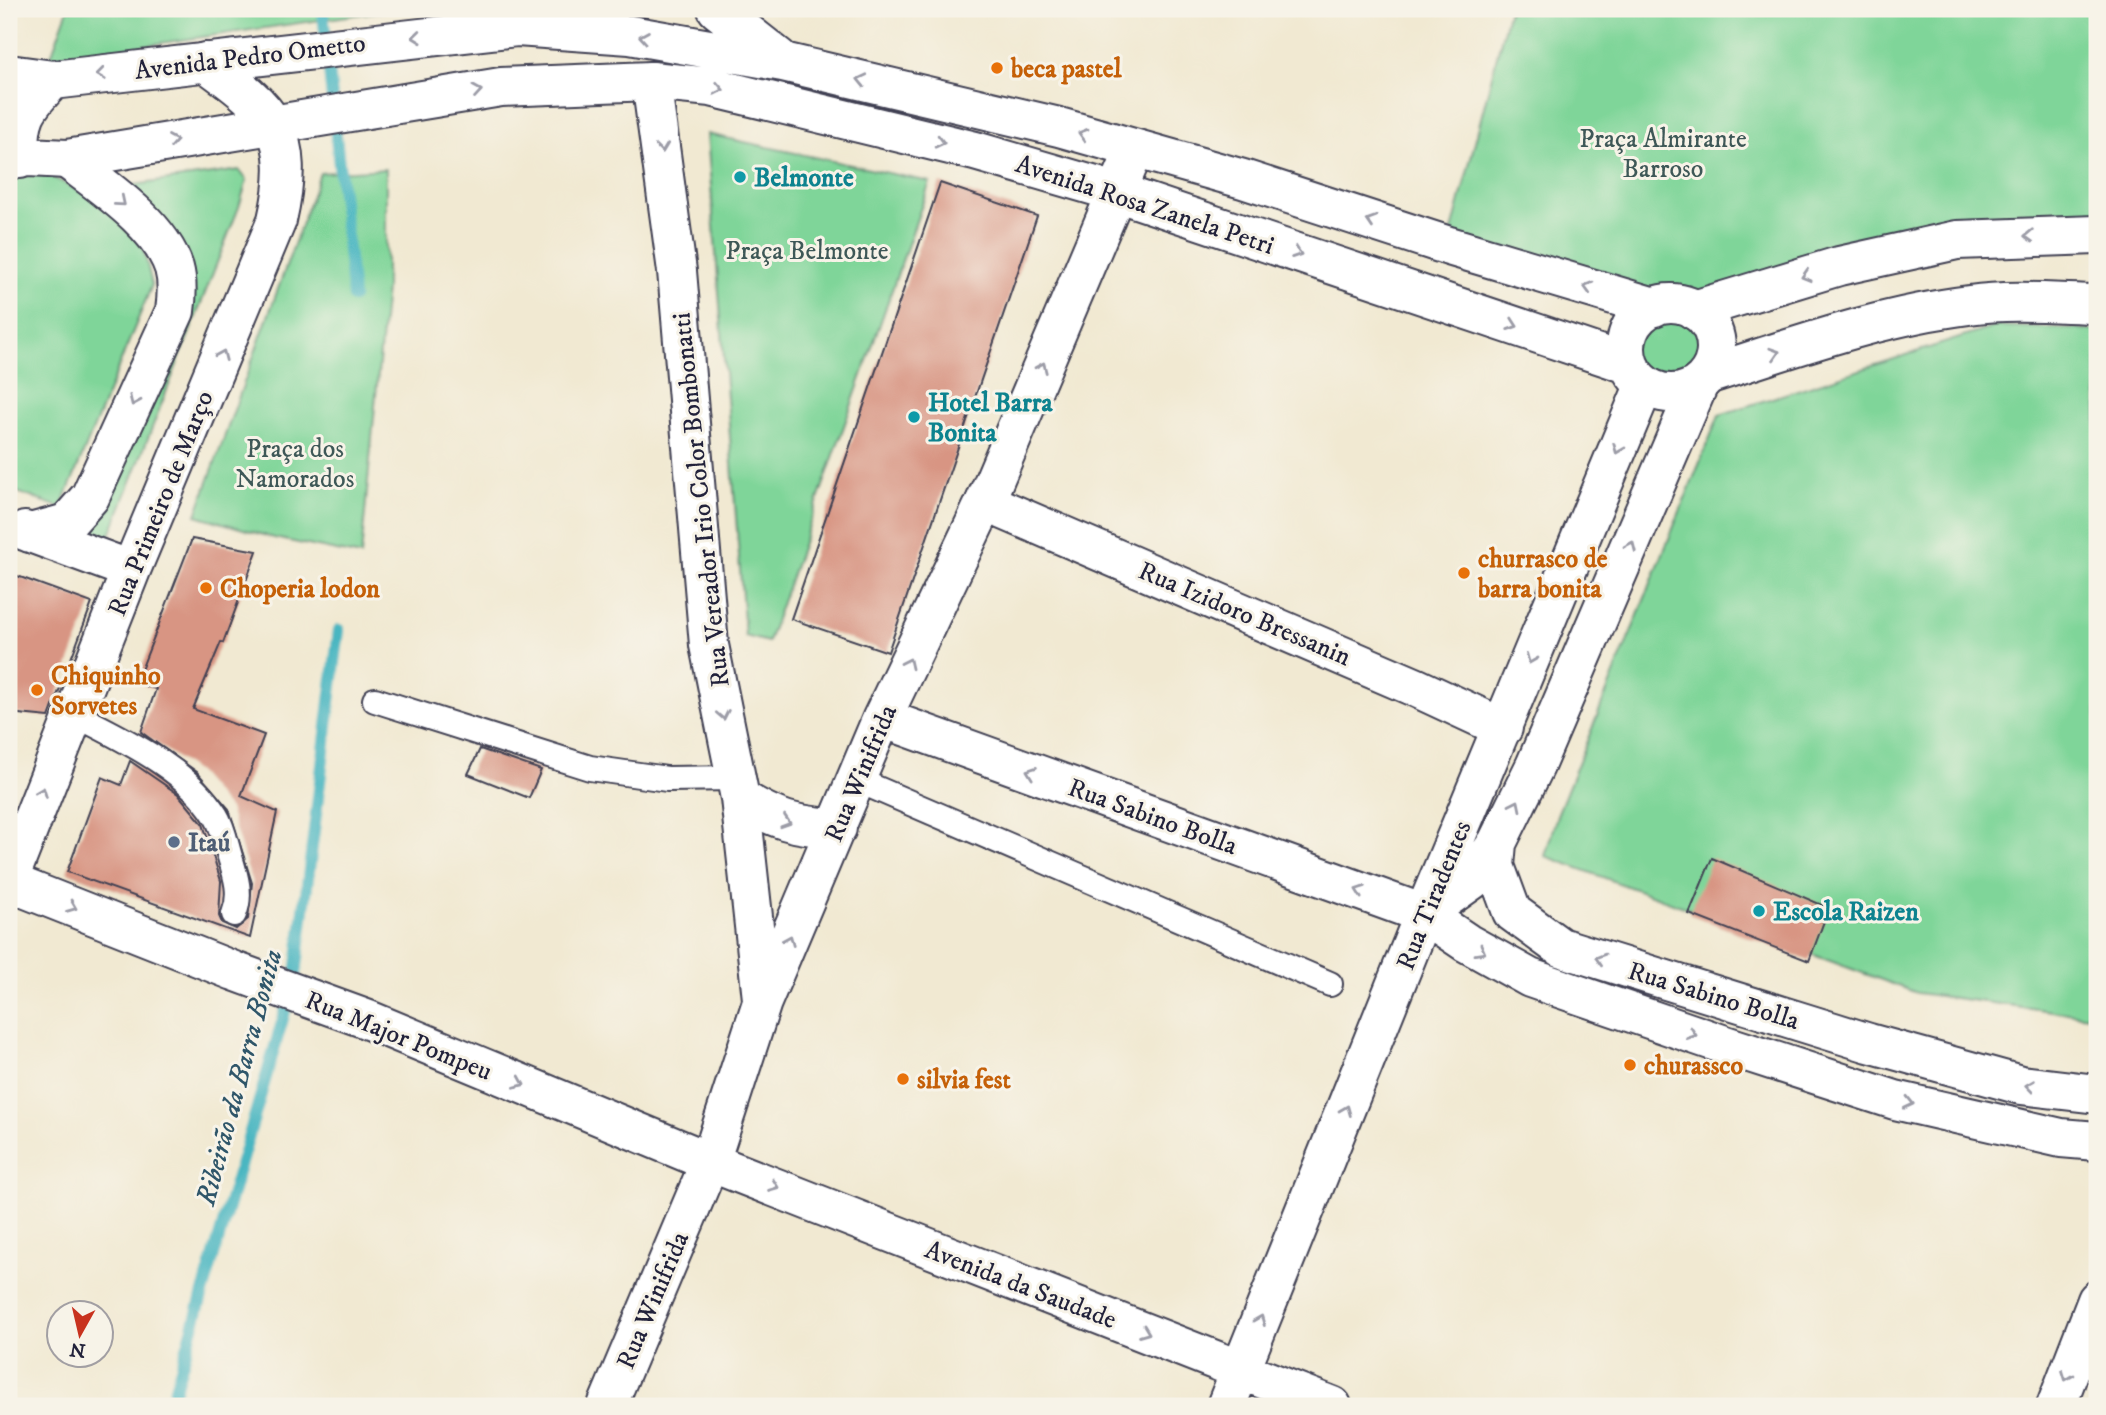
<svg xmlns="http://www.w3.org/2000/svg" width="2106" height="1415" font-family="'IM FELL DW Pica',serif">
	<rect width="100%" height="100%" fill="#f7f3e8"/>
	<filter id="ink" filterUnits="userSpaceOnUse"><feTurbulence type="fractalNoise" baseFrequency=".0143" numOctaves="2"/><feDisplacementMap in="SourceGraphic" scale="14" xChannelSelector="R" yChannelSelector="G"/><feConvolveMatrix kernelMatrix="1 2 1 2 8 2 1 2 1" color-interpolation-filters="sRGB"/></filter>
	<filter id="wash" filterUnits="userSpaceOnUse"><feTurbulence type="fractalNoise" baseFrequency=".00686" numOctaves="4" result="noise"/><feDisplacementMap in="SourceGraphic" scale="28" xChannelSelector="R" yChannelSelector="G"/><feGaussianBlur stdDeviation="1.57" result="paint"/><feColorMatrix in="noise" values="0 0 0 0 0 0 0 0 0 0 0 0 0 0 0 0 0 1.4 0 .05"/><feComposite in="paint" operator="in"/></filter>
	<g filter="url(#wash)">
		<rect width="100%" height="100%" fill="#f1e9d2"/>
		<path fill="#7fd599" stroke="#507c6a" stroke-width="2" d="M68 9H397L50 59Z
			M1509 9H2097V227L1887 244 1672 299 1623 292 1449 243Z
			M707 134 930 182 768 642 745 636Z
			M9 156C44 174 100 197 128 224 144 239 147 265 152 285L61 508 9 489Z
			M386 169V288L361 556 274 538 196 515 320 173Z
			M239 170 247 180 239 207 104 550 61 535 184 305 113 188Z
			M1668 308C1730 317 1714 396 1656 387L1627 352C1630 324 1643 316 1668 308Z
			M1997 326 2097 330V1017L1917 993 1545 856 1557 815 1719 415Z"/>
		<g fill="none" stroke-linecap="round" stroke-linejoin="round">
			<path stroke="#48b6c1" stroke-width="12" d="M323 13 353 297
				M170 1406 296 974 339 630"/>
		</g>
		<g id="blocks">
			<path fill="#d89583" d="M940 183 1037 216 888 652 791 619Z
				M192 539 257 551 223 643 221 642 193 709 264 735 241 796 277 812 250 938 67 872 102 777 121 785 130 761 178 794 203 824 221 881 219 916 222 923 236 929 248 919 252 883 229 809 197 772 141 732 156 689 136 683Z
				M9 573 92 603 49 717 9 713Z
				M480 749 541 770 529 798 468 774Z
				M1712 858 1829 908 1809 961 1689 914Z"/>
		</g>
	</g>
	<g filter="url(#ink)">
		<use href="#blocks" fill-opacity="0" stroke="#414052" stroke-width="2"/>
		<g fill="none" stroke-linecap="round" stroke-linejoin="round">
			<defs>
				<path id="lane" d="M375 700 590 768 667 779 736 778
					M74 714C124 740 185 767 216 816 223 827 226 844 230 857 236 876 242 895 234 914
					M857 780 1330 984"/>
				<path id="street" d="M985 502 1417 688 1503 728"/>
				<path id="secondary" d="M651 81 677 271 709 645 740 798 762 999
					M1694 310 1839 266 1957 240 2097 235
					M1710 374C1795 347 1880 316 1969 305 2011 299 2055 303 2097 304
					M25 531 131 570
					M30 533 67 523 90 497 175 311C177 297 178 282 174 268 160 224 102 186 67 159
					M882 718 1424 914 1467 943 1530 978 1725 1045 1895 1100 2061 1138 2097 1141
					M740 798C775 820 795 826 837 828
					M1497 843 1495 866 1512 912 1560 947 1869 1043 2021 1085 2097 1094
					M9 879 131 570 277 220C297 132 273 111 205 62
					M9 882 234 971 366 1019 710 1162 1332 1406
					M1424 914 1472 880 1497 843 1535 766 1698 386
					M607 1406 710 1162 762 1002 882 718 985 502 1135 149
					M1226 1406 1424 914 1644 386
					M2056 1406 2097 1300"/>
				<path id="primary" d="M717 9 779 58
					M9 74 53 80 517 27 630 35 783 62 1059 127 1243 179 1449 246 1654 307
					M9 156 67 159 501 87 651 81 711 87 975 151 1116 192 1628 364
					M20 159C19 118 24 109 53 80
					M1626 348a45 45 0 1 1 90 0a45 45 0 1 1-90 0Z"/>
			</defs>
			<use href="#lane" stroke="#414052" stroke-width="28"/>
			<use href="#street" stroke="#414052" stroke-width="42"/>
			<use href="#secondary" stroke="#414052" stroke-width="42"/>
			<use href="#primary" stroke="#414052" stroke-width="42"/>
			<use href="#lane" stroke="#fff" stroke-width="24"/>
			<use href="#street" stroke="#fff" stroke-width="38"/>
			<use href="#secondary" stroke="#fff" stroke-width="38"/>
			<use href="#primary" stroke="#fff" stroke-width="38"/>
		</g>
		<defs><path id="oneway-chevron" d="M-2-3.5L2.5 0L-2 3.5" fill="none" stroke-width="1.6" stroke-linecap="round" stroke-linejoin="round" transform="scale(1.75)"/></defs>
		<g stroke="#9c9ca7">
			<use href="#oneway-chevron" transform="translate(417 37) rotate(174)"/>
			<use href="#oneway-chevron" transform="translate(644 37) rotate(-171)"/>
			<use href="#oneway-chevron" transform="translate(101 74) rotate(173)"/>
			<use href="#oneway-chevron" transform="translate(862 80) rotate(-167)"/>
			<use href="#oneway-chevron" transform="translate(719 89) rotate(11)"/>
			<use href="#oneway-chevron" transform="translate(477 91) rotate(-9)"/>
			<use href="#oneway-chevron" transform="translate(1083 134) rotate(-164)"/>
			<use href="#oneway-chevron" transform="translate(173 141) rotate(-10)"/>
			<use href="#oneway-chevron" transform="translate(940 142) rotate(14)"/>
			<use href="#oneway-chevron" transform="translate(662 148) rotate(83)"/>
			<use href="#oneway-chevron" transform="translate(121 202) rotate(40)"/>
			<use href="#oneway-chevron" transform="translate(1371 221) rotate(-162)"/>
			<use href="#oneway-chevron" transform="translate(2029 236) rotate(178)"/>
			<use href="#oneway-chevron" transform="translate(1297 253) rotate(19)"/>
			<use href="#oneway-chevron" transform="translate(1806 276) rotate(163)"/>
			<use href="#oneway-chevron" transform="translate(1588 287) rotate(-164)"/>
			<use href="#oneway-chevron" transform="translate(1513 325) rotate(19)"/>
			<use href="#oneway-chevron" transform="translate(1775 353) rotate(-18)"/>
			<use href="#oneway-chevron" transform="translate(222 355) rotate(-67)"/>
			<use href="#oneway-chevron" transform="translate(1042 367) rotate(-67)"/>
			<use href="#oneway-chevron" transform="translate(134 401) rotate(114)"/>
			<use href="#oneway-chevron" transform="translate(1618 449) rotate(112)"/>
			<use href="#oneway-chevron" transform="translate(1631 546) rotate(-67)"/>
			<use href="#oneway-chevron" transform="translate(1531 659) rotate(112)"/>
			<use href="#oneway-chevron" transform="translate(908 663) rotate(-65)"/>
			<use href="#oneway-chevron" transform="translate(723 715) rotate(79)"/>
			<use href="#oneway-chevron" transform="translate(1031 772) rotate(-160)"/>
			<use href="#oneway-chevron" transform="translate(42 792) rotate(-69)"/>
			<use href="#oneway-chevron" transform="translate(1516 805) rotate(-64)"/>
			<use href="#oneway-chevron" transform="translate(786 822) rotate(18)"/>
			<use href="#oneway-chevron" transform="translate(1360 891) rotate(-160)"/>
			<use href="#oneway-chevron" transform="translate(72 907) rotate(22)"/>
			<use href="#oneway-chevron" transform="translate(789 940) rotate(-67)"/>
			<use href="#oneway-chevron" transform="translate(1481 951) rotate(29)"/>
			<use href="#oneway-chevron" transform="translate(1600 959) rotate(-163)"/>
			<use href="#oneway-chevron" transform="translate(1692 1034) rotate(19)"/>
			<use href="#oneway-chevron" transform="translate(520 1083) rotate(23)"/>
			<use href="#oneway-chevron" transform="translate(2030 1086) rotate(-172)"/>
			<use href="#oneway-chevron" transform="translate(1909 1103) rotate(13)"/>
			<use href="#oneway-chevron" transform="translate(1346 1110) rotate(-68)"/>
			<use href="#oneway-chevron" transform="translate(774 1186) rotate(21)"/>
			<use href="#oneway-chevron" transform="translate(1260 1320) rotate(-68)"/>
			<use href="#oneway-chevron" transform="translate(1145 1332) rotate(21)"/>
			<use href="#oneway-chevron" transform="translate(2067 1376) rotate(111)"/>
		</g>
	</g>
	<g fill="#e8710a" stroke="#f7f3e8" stroke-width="2.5">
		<circle cx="997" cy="68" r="7"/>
		<circle cx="1464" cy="573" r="7"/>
		<circle cx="206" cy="588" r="7"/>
		<circle cx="37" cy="690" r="7"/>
		<circle cx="1630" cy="1065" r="7"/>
		<circle cx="903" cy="1079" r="7"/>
	</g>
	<g fill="#0f9aa8" stroke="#f7f3e8" stroke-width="2.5">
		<circle cx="740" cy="177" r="7"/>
		<circle cx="914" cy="417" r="7"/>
		<circle cx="1759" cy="911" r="7"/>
	</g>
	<circle fill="#5c6f8a" stroke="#f7f3e8" stroke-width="2.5" cx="174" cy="842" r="7"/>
	<g text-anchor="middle" stroke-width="6" stroke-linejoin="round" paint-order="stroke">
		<g font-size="26" fill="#22223b" stroke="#f7f3e8">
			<text transform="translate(250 56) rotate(-7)" y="9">Avenida Pedro Ometto</text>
			<text transform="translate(1145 204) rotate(18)" y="9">Avenida Rosa Zanela Petri</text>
			<text transform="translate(700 500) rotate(-96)" y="9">Rua Vereador Irio Color Bombonatti</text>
			<text transform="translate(160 503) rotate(-68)" y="9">Rua Primeiro de Março</text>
			<text transform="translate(1245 613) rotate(23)" y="9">Rua Izidoro Bressanin</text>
			<text transform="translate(860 773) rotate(-67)" y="9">Rua Winifrida</text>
			<text transform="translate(1153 816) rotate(20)" y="9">Rua Sabino Bolla</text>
			<text transform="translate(1433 895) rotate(-68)" y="9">Rua Tiradentes</text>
			<text transform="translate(1714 995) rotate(17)" y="9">Rua Sabino Bolla</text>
			<text transform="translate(399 1035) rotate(22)" y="9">Rua Major Pompeu</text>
			<text transform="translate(1021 1284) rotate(21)" y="9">Avenida da Saudade</text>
			<text transform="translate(652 1300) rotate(-67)" y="9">Rua Winifrida</text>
		</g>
		<g font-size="26" font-weight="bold" fill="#c56008" stroke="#f7f3e8" text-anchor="start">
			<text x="1011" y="77">beca pastel</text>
			<text x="1478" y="567">churrasco de<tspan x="1478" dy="30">barra bonita</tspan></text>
			<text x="220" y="597">Choperia lodon</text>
			<text x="51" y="684">Chiquinho<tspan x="51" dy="30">Sorvetes</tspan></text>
			<text x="1644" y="1074">churassco</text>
			<text x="917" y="1088">silvia fest</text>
		</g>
		<g font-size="26" fill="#3e5857" stroke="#f7f3e8">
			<text x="1663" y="147">Praça Almirante<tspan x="1663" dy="30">Barroso</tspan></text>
			<text x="807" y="259">Praça Belmonte</text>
			<text x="295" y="457">Praça dos<tspan x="295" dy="30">Namorados</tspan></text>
		</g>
		<g font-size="26" font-weight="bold" fill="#0d838f" stroke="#f7f3e8" text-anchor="start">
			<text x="754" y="186">Belmonte</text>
			<text x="928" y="411">Hotel Barra<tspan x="928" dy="30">Bonita</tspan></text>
			<text x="1773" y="920">Escola Raizen</text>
		</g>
		<g font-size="26" font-weight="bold" fill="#4e5e75" stroke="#f7f3e8" text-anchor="start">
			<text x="188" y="851">Itaú</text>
		</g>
		<g font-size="28" font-style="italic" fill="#2f566a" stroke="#f7f3e8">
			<text transform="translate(238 1077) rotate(-75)" y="10">Ribeirão da Barra Bonita</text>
		</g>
	</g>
	<rect width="2106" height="1415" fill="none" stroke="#f7f3e8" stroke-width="35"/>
	<g transform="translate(80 1334) rotate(188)"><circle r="33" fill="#f7f3e8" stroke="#a29fa3" stroke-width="2"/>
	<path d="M0-5L12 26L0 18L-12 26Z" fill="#c8321e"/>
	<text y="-10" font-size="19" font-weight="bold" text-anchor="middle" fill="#22223b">N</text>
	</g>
</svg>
